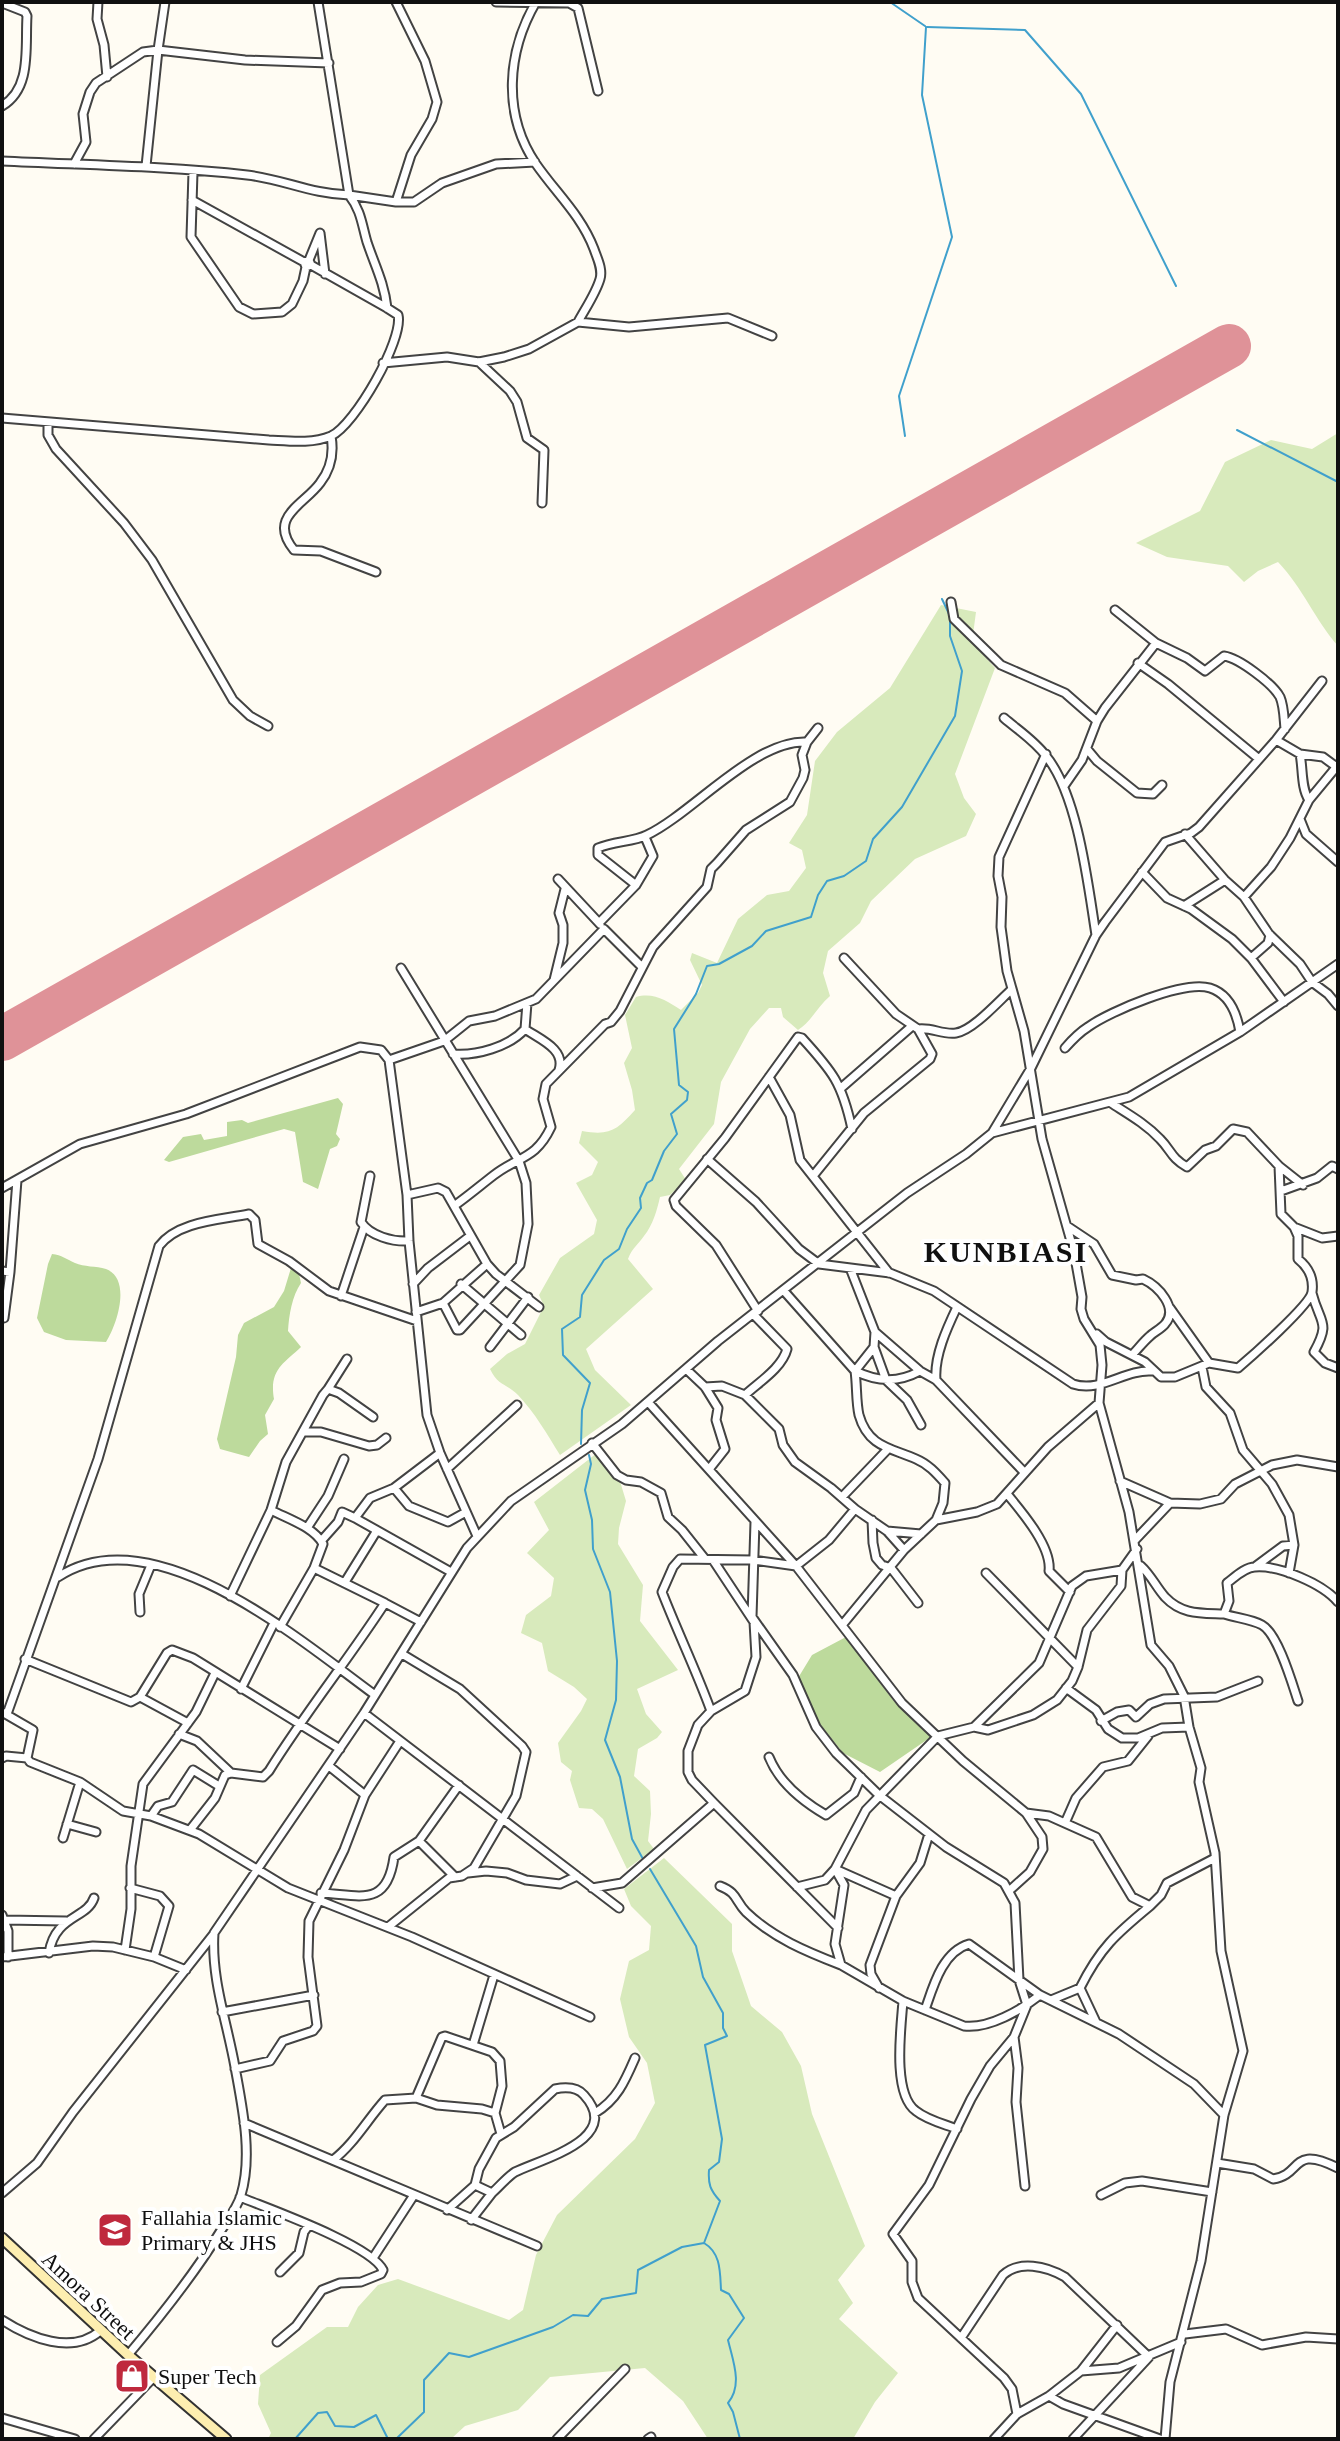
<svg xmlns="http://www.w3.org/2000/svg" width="1340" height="2441" font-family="Georgia,serif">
	<rect width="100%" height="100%" fill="#fffcf3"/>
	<path fill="#d8eabc" d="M1338 433V646C1315 620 1303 588 1278 562L1258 571 1244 582 1228 566 1167 557 1136 543 1200 511 1225 462 1271 440 1312 449Z
		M941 605 976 612 972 642 995 668 955 774 964 798 976 814 966 836 915 859 871 901 860 923 828 951 823 973 830 996C818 1006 811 1022 798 1030L783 1017 781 1008H769L750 1029 721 1082 714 1124 679 1169 686 1180 670 1195 660 1197C657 1210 653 1225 644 1236 638 1245 632 1248 628 1259L653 1289 586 1349 595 1370 631 1405 560 1455C547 1434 535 1413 518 1395 506 1383 498 1386 490 1369L507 1354 525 1344 544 1306 539 1295 560 1258 594 1234 597 1220 576 1183 592 1175 598 1162 579 1143 582 1131C610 1136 617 1130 635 1110L632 1090 624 1063 632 1048 625 1015 636 997C654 992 667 1001 681 1010L698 993 702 985 690 960 692 953 717 963 738 919 767 895 789 891 806 868 802 850 789 843 807 815 815 761 837 732 890 688Z
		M597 1453 619 1478 626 1501 619 1528 618 1544 643 1585 640 1621 678 1670 637 1689 646 1714 662 1732 657 1738 638 1749 634 1776 650 1791 651 1814 648 1841 654 1849 627 1869 603 1819 592 1809 579 1808 570 1780 572 1771 561 1762 558 1743 581 1711 587 1699 574 1687 548 1671 542 1643 521 1633 526 1615 551 1596 554 1578 527 1553 549 1530 534 1502Z
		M664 1858 732 1924V1951L751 2006 782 2032 801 2066 812 2114 865 2246 838 2280 853 2303 839 2319 898 2373 875 2402 853 2439H708L683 2401 645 2368 550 2377 518 2410 465 2426 451 2439H268L271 2433 258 2404 260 2375 327 2327H348L358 2307 378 2285 398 2279 509 2320 523 2310 536 2255 557 2215 635 2139 655 2103 647 2063 629 2037 620 1999 629 1961 649 1950 651 1926 631 1906 624 1889Z"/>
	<path fill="#bdda9c" d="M338 1098 343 1104 336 1134 340 1139 337 1146 330 1149 318 1189 303 1182 295 1132 284 1129 169 1162 164 1160 183 1137 201 1134 204 1140 227 1136V1122L242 1120 248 1123Z
		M52 1254C62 1255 66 1259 75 1263 84 1267 96 1266 106 1269 132 1279 117 1325 106 1342L66 1340 44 1332 37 1318 48 1264Z
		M291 1268 299 1274 301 1283C292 1296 289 1315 288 1331L301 1347C283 1364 269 1370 274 1399L265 1415 268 1434 260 1441 249 1457 220 1449 217 1439 236 1357 238 1335 244 1323 274 1307 284 1291Z
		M846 1637 893 1700 931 1737 880 1772 843 1753 812 1714 798 1678 812 1655Z"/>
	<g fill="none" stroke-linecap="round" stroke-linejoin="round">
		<path stroke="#40a0cc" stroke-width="2" d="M890 2 925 26
			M927 27 1025 30 1081 94 1176 286
			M1237 430 1338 482
			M905 436 899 396 952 237 922 95 926 27
			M581 1444 582 1410 590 1383 563 1355 562 1329 580 1317 582 1295 604 1260 619 1249 627 1229 641 1208 640 1198 647 1183 652 1180 664 1151 677 1134 671 1114 687 1100 688 1092 679 1085 674 1029 696 994 707 966 719 964 752 946 766 931 811 917 818 895 827 881 844 876 866 861 873 839 902 807 955 716 962 671 950 636V616L942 599
			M589 1455 591 1464 585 1490 592 1520 593 1549 610 1592 617 1661 616 1700 605 1740 620 1777 632 1839 643 1859
			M704 2243C721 2253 720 2272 721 2290L729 2294 744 2318 728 2340C733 2361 743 2385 728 2403L733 2412 740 2439
			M295 2439 318 2413 327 2412 335 2426 354 2427 376 2415 388 2439
			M396 2439 424 2412V2380L449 2353 469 2357 553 2327 573 2315 588 2316 602 2299 636 2293 638 2270 682 2247 704 2243 720 2201C710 2190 708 2184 709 2170L719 2162 722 2139 705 2045 727 2036 723 2028V2013L703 1977 696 1946 650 1869"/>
		<path stroke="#df9298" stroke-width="44" d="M2 1039 1229 346"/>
		<defs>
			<path id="street" d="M98 2 97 19 104 45 107 77
				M496 2 569 3 578 8 598 91
				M536 2C507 52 502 114 536 164 556 193 581 215 594 249 597 258 603 269 600 279 596 293 585 309 578 322
				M2 3 25 12 27 16C25 48 32 88 2 106
				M2 161C84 165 166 166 247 175 283 179 311 194 349 195L318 2
				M74 164 86 142 83 114 90 92 96 83 143 52 158 50 245 60 329 63
				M146 166 158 50 165 2
				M193 172 191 237 239 307 253 314 282 312 292 304 303 281 306 267 311 265 309 260 304 262 306 267
				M349 195 396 202H414L442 183 496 164 535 162
				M349 195C361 210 362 225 367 242 375 266 384 282 387 308
				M192 200 304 262
				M396 202 411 155 432 119 437 102 425 61 396 2
				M309 260 320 233 325 274
				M479 362 510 391 517 402 527 438 544 450 542 503
				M383 363 447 357 479 362 504 357 529 349 578 322 629 327 728 318 772 336
				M2 418 269 440C289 441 312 444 331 436 355 425 404 339 398 315L387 308 311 265
				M48 422V435L56 449 124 523 152 560 233 700 250 716 268 726
				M331 436C334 453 331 469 320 483 304 505 267 517 294 550L321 551 376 572
				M951 602 954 619 1001 665 1065 693 1097 721
				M1115 610 1156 643 1187 658 1205 671 1224 656C1239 658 1273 684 1280 697 1284 706 1284 719 1285 729
				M1138 663 1168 684 1259 759
				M1004 718C1018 730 1035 741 1046 756 1078 795 1088 885 1096 935
				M1276 740 1300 754 1323 757 1338 768
				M1087 749 1097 761 1137 793 1153 794 1162 785
				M1046 754 999 857 998 876 1002 897 1001 927 1007 971 1024 1031 1042 1139 1074 1252 1082 1297 1081 1309 1084 1319 1100 1345 1102 1365 1099 1403 1129 1512 1151 1645 1169 1666 1184 1696 1189 1727 1201 1768 1199 1782 1215 1853 1221 1951 1243 2051 1224 2115 1201 2261 1170 2382 1165 2439
				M1300 754C1303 768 1301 789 1309 800
				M1064 786 1082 760 1097 721 1105 708 1156 643
				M1300 819 1306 834 1338 862
				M1185 834 1225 880 1244 897 1269 934 1300 964 1312 982 1328 994 1338 1006
				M1142 872 1167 898 1191 909 1232 939 1251 958 1284 1002
				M558 879 600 924
				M636 885 598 855V848C614 841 633 842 647 835 693 813 755 739 807 742
				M1244 897 1271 867 1290 838 1309 800 1338 765
				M1184 906 1225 880
				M599 923 636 885 653 856 645 837
				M844 958 896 1014 918 1029C932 1027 942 1035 956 1033 972 1031 998 1002 1011 990
				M1251 958 1268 943 1270 935
				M401 968 519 1161 526 1183 528 1224 520 1265 460 1330H457L443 1303
				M554 980 563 943V925L559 913 565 889
				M527 1003 525 1029C539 1039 566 1049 559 1070
				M1065 1048C1072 1040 1080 1032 1088 1027 1110 1011 1184 980 1210 988 1229 994 1237 1014 1240 1032
				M453 1054C476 1056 509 1047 525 1029
				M389 1060 444 1041 469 1021 495 1016 536 999 604 929 642 967
				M769 1077 790 1115 800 1160 889 1273
				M841 1088 911 1027
				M992 1133 1031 1068 1096 935 1105 922 1165 842 1191 833 1199 827 1276 740 1322 681
				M707 1159 756 1202 799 1249 819 1264 890 1273 934 1291 1073 1384C1101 1393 1125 1369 1152 1371
				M1279 1166 1303 1185
				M370 1176 361 1222C370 1236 393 1242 409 1241
				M813 1176 864 1113 930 1059 932 1054 918 1029
				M2 1188 80 1144 186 1114 360 1047 381 1050 389 1060 407 1195 409 1241 427 1415 440 1453 477 1536
				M1281 1191 1317 1178 1332 1166 1338 1169
				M407 1195 438 1188 446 1192 487 1264 496 1274 539 1307
				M454 1206C468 1196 481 1185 494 1175 519 1156 536 1159 551 1127L543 1099 546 1084 605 1024 611 1022 620 1011 653 947 707 887 711 869 717 863 746 830 790 802 803 778 805 770 802 755 807 742 818 728
				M1067 1226 1094 1244 1112 1275 1136 1280 1143 1279C1158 1286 1179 1308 1165 1324 1161 1329 1154 1332 1150 1336 1143 1342 1138 1349 1132 1355
				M1294 1227 1322 1238 1338 1236
				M850 1268 875 1332 920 1371 936 1380 1024 1472
				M2 1271 10 1272 17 1180
				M413 1284 428 1268 470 1236
				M461 1284 521 1335
				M784 1291 855 1371C878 1382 898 1383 920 1371
				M1312 1293C1320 1324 1331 1321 1314 1352L1325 1363 1338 1368
				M341 1296 364 1227
				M1170 1308 1209 1363
				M758 1311 716 1245 676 1206 674 1200 725 1138 798 1037 802 1038C833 1072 842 1083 852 1129
				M416 1312 443 1303 487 1264
				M4 1318 10 1272
				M875 1332 874 1347 855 1371C857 1385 856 1402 859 1415 868 1447 891 1448 916 1459 928 1464 936 1473 945 1483L943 1503 936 1520
				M1097 1334 1106 1342 1145 1362 1161 1377H1175L1209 1363 1238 1368C1251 1357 1310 1305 1312 1292 1314 1278 1308 1267 1298 1259V1236L1294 1227 1281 1214 1279 1166 1247 1132 1233 1129 1216 1146 1205 1150 1187 1167C1171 1158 1171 1150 1160 1139 1146 1124 1128 1114 1111 1103
				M490 1347 528 1297
				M874 1347 886 1380 907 1400 921 1425
				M1202 1367 1206 1387 1230 1413 1243 1450 1272 1484 1289 1515 1294 1545 1289 1573
				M686 1369 705 1387 718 1408 716 1420 725 1449 710 1468
				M936 1380C934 1356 947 1328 957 1307
				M705 1387 722 1386 745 1395 779 1429 783 1445 795 1462 831 1488 855 1509
				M328 1389 347 1359
				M745 1395C759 1382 782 1368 787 1349L753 1314
				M648 1402 796 1566 902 1703 963 1761 1026 1813 1042 1837 1043 1849 1030 1872 1010 1890
				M303 1432H321L369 1446 377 1445 386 1438
				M592 1443 617 1475 626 1480 641 1482 661 1493 668 1517 682 1530 705 1559
				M447 1469 517 1405
				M1120 1481 1170 1503 1200 1504 1221 1499 1235 1484 1272 1465 1297 1460 1338 1467
				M394 1488 409 1506 448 1522 466 1512
				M1007 1494C1022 1512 1052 1547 1049 1571L1070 1592
				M842 1497 887 1450
				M271 1510C288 1519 314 1527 323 1544L314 1568 280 1627
				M355 1518 451 1572
				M872 1520 873 1543 876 1558 882 1565 891 1568 918 1603
				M755 1522 752 1617 793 1675 816 1727 836 1753 879 1795 946 1847 1004 1883 1015 1903 1019 1980 1027 2005 1014 2037 990 2066 971 2099 929 2185 893 2234 912 2261V2282L918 2298 1004 2378 1012 2389 1017 2414
				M307 1528 328 1496 344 1459
				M887 1531 921 1534
				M322 1540 338 1522 342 1512 355 1518 370 1498 394 1488 440 1453
				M1135 1540 1170 1503
				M713 1560 754 1622 756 1657 745 1691 711 1711 698 1725 688 1751V1772L692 1780 714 1803 838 1928
				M1141 1566C1151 1575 1156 1587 1165 1597 1182 1615 1201 1613 1224 1614L1229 1601 1227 1583C1235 1577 1245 1567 1255 1567 1279 1565 1323 1584 1338 1602
				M1256 1566 1283 1546 1294 1545
				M314 1568 385 1603
				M986 1573 1078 1667
				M58 1577C153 1514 301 1641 375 1695
				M345 1582 376 1532
				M230 1596 271 1510 286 1462 323 1395 328 1389 339 1393 373 1417
				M140 1612 139 1594 151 1565
				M1224 1614C1236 1618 1251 1619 1262 1625 1278 1634 1292 1683 1298 1701
				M843 1624 904 1550 936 1520 977 1512 997 1504 1048 1447 1099 1403
				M25 1659 131 1702 140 1697 167 1653 172 1650 193 1658 340 1749
				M1066 1688 1096 1710 1108 1729 1122 1738H1138L1162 1728 1189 1727
				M241 1689 274 1623
				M140 1697 188 1723
				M711 1711C696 1670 678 1633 662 1592L673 1567 680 1559 753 1560 796 1566 829 1540 855 1509 887 1531 904 1550
				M2 1712 33 1730 27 1758 30 1762 80 1782 123 1811 151 1816 199 1834 288 1888 412 1937 590 2017
				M364 1713 619 1908
				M7 1714 98 1459 159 1246C178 1221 220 1220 249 1214L255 1220 258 1244 289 1261 329 1291 417 1321
				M1101 1721 1117 1712 1129 1710 1136 1717 1150 1704 1164 1699 1217 1697 1258 1681
				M974 1727 988 1730 1033 1715 1057 1700 1072 1681 1078 1667 1087 1630 1121 1586 1122 1570 1137 1549
				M179 1734 197 1741 231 1773
				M769 1757C779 1782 802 1801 826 1815L854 1793 861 1777
				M2 1758 6 1756 27 1758
				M365 1795 400 1741
				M1026 1813 1049 1816 1096 1837 1132 1897 1150 1906 1161 1895 1167 1883 1215 1858
				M151 1816 158 1806 172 1802 193 1770 219 1786
				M1065 1823 1076 1798 1103 1767 1128 1761 1148 1736
				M67 1824 96 1832
				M190 1830 215 1798 225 1775 231 1773 263 1777 269 1771C305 1713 348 1660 385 1603L421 1622
				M63 1838 80 1782
				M419 1841 455 1877
				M835 1869 844 1885 835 1944 841 1965 903 2001 964 2026C989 2029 1021 2010 1040 1995
				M835 1869 896 1896 920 1863 929 1834
				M468 1873 486 1871 507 1873 526 1880 560 1884 577 1876
				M720 1886C738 1893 735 1901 746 1912 773 1938 807 1952 841 1965
				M797 1887 825 1880 835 1869 866 1810 938 1736 974 1727 1039 1663 1072 1586 1086 1576 1122 1570
				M130 1888 160 1896 169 1906 154 1957
				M592 1888 622 1883 714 1803
				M321 1893C360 1895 387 1908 394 1857L419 1841 459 1785
				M2 1915 8 1931V1957
				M4 1920 66 1921
				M388 1927 449 1878 462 1876 474 1868 516 1796 526 1752 522 1746 460 1689 402 1654
				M125 1950 131 1909V1866L143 1784 196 1712 215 1673
				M49 1953C55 1915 87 1919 94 1898
				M2 1957 93 1946 113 1947 154 1957 186 1970
				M879 1988 871 1974 870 1965 896 1896
				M1080 1988 1096 2022
				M1051 2000 1080 1988C1100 1948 1116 1934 1150 1906
				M903 2001C901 2028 892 2094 916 2111 927 2120 944 2124 957 2129
				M925 2010C933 1987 942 1952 969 1944L1040 1995 1119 2034 1194 2084 1224 2115
				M222 2012 314 1995
				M1014 2037 1018 2068 1016 2102 1025 2186
				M473 2045 494 1975
				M235 2069 270 2061 283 2041 313 2031 317 2026 308 1957 309 1921 344 1850 365 1795 329 1766
				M416 2098 442 2037 445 2036 492 2052 500 2061 502 2086 495 2113 501 2134
				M595 2113C617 2100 625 2081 635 2058
				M244 2123 537 2246
				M333 2160C354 2144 367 2120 385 2100L416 2098 437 2105 482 2109 495 2113
				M1217 2163 1254 2169 1273 2179C1303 2175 1290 2144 1338 2168
				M2 2193 37 2163 73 2112 213 1935
				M1101 2195 1125 2183 1142 2181 1212 2192
				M240 2197C269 2209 371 2245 383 2270L381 2274 361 2282 340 2283 322 2290 296 2326 277 2342
				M447 2210 475 2185 479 2169 496 2138 514 2127 555 2089C565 2087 577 2087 584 2095 624 2139 541 2159 515 2172 507 2177 499 2187 492 2193L475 2185
				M471 2220 492 2193
				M373 2258 414 2195
				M280 2272 299 2253 304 2232 309 2225
				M2 2320C30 2338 72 2355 100 2331
				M1185 2334 1226 2329 1262 2345 1306 2337 1338 2339
				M961 2338 1003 2275C1019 2260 1046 2266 1065 2277L1149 2357
				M128 2355C161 2316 193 2276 220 2232 227 2221 237 2208 241 2195 253 2155 242 2106 235 2067 227 2022 211 1979 214 1933L364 1713 467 1548 511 1501 622 1424 718 1341 907 1193 966 1154 992 1133 1129 1097 1240 1032 1338 964
				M1081 2371 1119 2368 1181 2342
				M1049 2396 1063 2404 1160 2439
				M2 2418 75 2439
				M94 2439 153 2378
				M557 2439 625 2369
				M648 2439 651 2437
				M994 2439 1017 2414 1049 2396 1081 2371 1117 2325
				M1073 2439 1149 2357"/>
			<path id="secondary" d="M2 2238 128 2355 226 2439"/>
		</defs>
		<use href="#street" stroke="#434343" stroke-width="11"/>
		<use href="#secondary" stroke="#323232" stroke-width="13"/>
		<use href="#street" stroke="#fff" stroke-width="7"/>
		<use href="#secondary" stroke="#fdeeb0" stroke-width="9"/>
	</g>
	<defs>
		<symbol id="school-square" viewBox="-11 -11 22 22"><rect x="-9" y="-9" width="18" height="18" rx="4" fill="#bf293d" stroke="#fff"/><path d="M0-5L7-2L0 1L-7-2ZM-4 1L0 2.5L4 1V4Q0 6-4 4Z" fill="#fff"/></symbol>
		<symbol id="shop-square" viewBox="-11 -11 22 22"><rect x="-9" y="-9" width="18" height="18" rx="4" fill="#bf293d" stroke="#fff"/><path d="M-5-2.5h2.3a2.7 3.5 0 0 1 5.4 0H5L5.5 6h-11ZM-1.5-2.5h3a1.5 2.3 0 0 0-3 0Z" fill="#fff"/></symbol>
	</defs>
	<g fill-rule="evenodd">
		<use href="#school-square" x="95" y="2210" width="40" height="40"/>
		<use href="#shop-square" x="112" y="2356" width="40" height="40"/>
	</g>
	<g text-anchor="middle" stroke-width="8" stroke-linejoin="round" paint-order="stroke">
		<g font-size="22" fill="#101010" stroke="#fff" text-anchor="start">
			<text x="141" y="2225">Fallahia Islamic<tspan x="141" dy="25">Primary &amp; JHS</tspan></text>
			<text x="158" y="2384">Super Tech</text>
		</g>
		<g font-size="22" fill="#101010" stroke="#fff">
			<text transform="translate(89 2295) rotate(43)" y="8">Amora Street</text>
		</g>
		<g font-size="30" font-weight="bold" letter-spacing="2" fill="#101010" stroke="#fff">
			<text x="1006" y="1262">KUNBIASI</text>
		</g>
	</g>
	<rect width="1340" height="2441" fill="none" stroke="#101010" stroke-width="8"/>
</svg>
